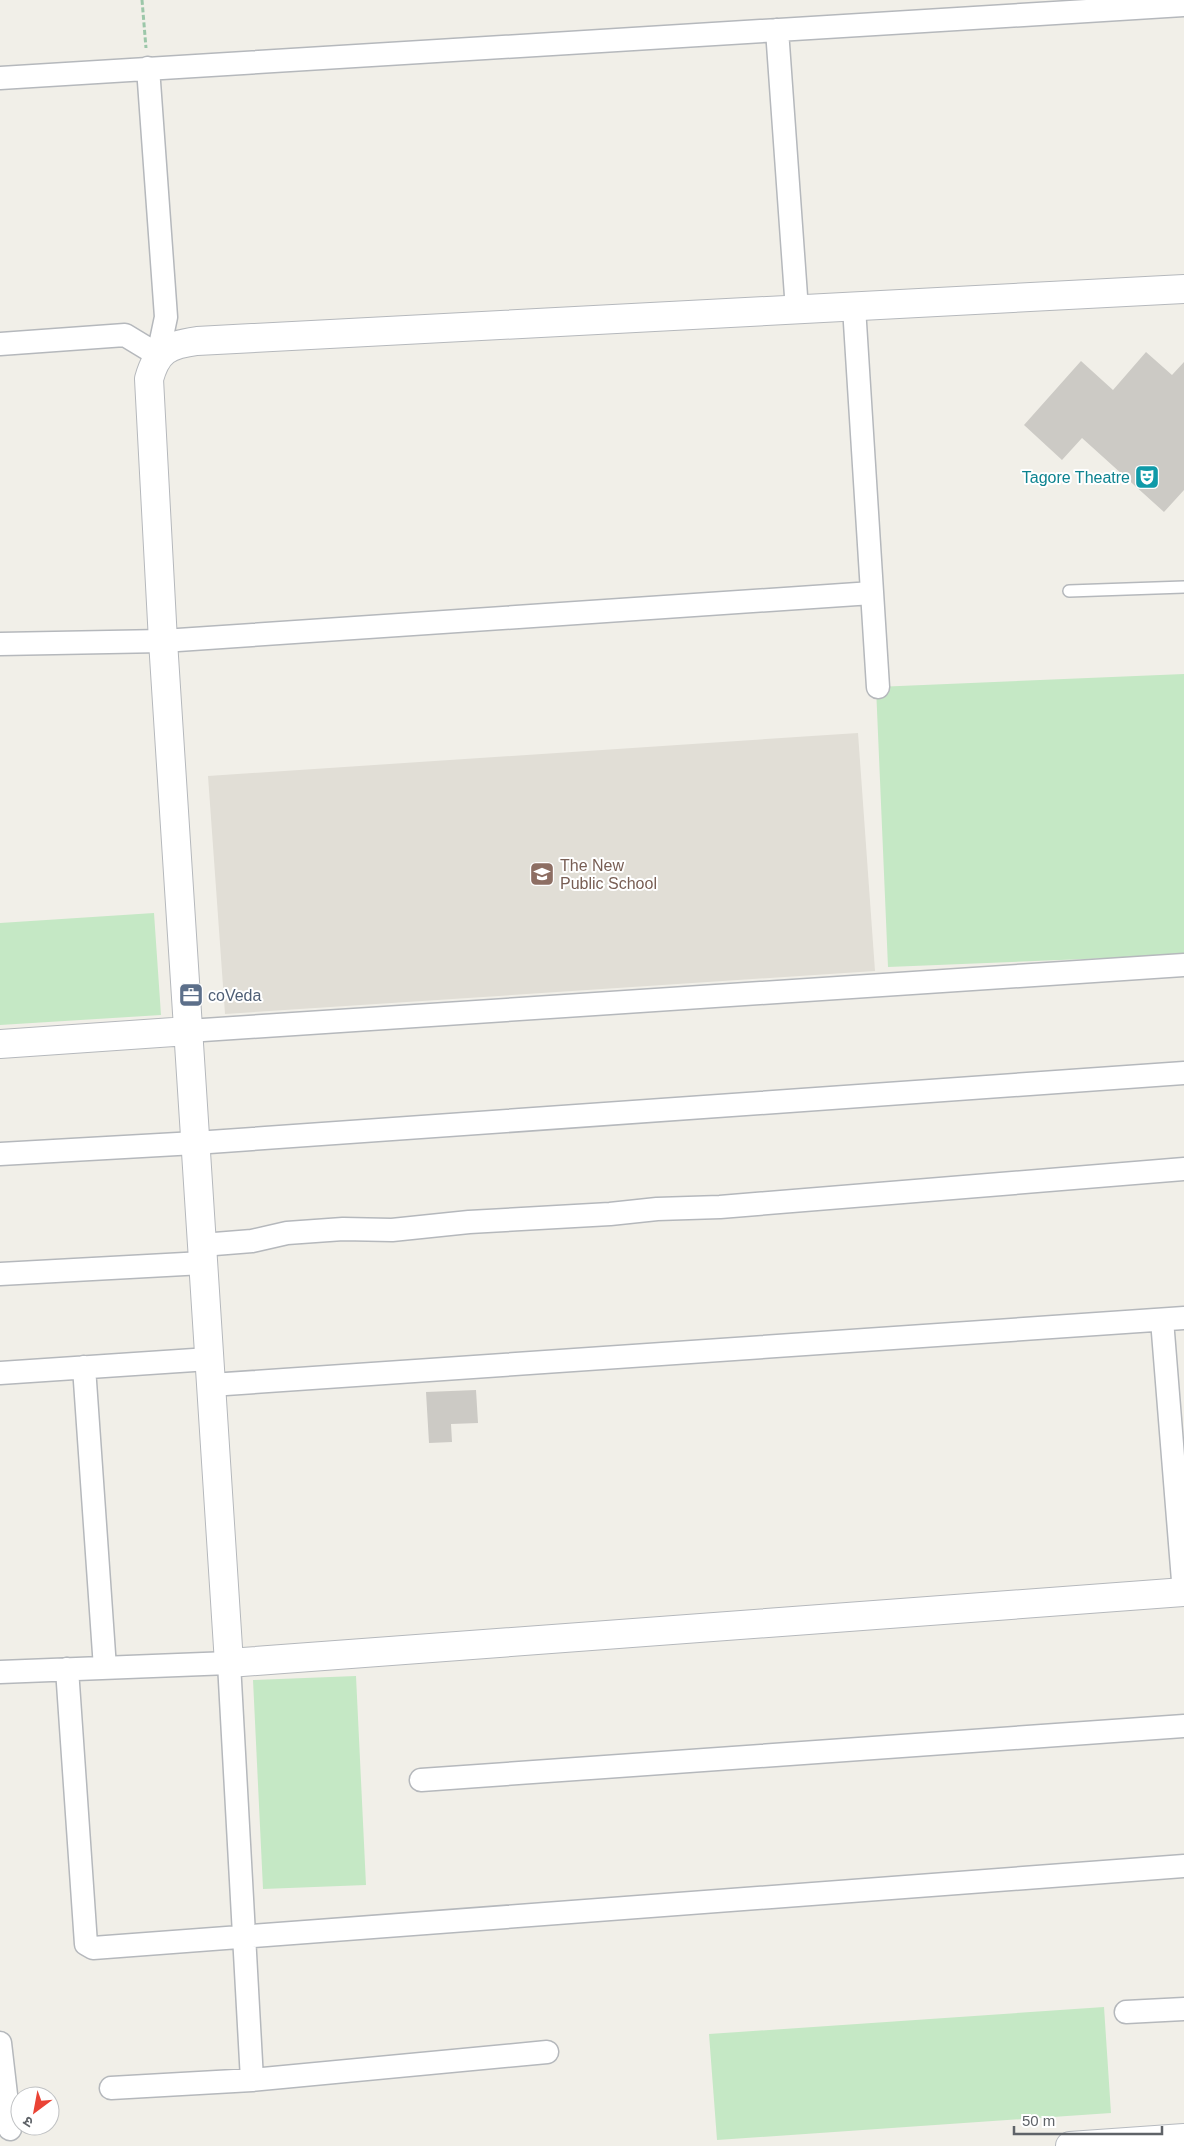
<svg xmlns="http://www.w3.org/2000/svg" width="1184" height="2146" font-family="Helvetica,'Noto Sans Devanagari',sans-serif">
	<rect width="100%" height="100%" fill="#f1efe8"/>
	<path fill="#e1ded6" d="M858 733 875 971 225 1014 208 776Z"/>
	<path fill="#c5e8c5" d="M1184 674V955L888 967 876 687Z
		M154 913 161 1015 0 1025V923Z
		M356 1676 366 1885 263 1889 253 1680Z
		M1104 2007 1111 2113 717 2140 709 2034Z"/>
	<path fill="#cccac5" d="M1146 352 1172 375 1184 362V490L1164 512 1082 438 1062 460 1024 425 1081 361 1113 390Z
		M476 1390 478 1423 451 1424 452 1442 429 1443 426 1392Z"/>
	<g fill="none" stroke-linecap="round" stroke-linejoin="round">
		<defs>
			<path id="service" d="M1069 591 1184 587"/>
			<path id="minor" d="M777 30 797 310
				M0 78 1184 5
				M854 307 878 687
				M0 344 125 335 158 355 166 317 148 68
				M0 644 163 641 872 593
				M188 1031 1184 965
				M0 1154 195 1143 1184 1073
				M202 1245 252 1241 287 1233 343 1229 392 1230 469 1222 610 1214 657 1209 720 1207 1184 1169
				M0 1274 203 1263
				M1162 1320 1184 1593
				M84 1367 105 1668
				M0 1373 209 1359
				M211 1385 1184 1318
				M67 1669 86 1944 93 1948 1184 1866
				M0 1672 229 1663 252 2080
				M421 1780 1184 1726
				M1126 2012 1184 2009
				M0 2043 10 2129
				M111 2088 252 2080 547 2052"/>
			<path id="tertiary" d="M1184 289 197 341C168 345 157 350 149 379L163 641 229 1663 1184 1592
				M0 1044 188 1031"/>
			<path id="secondary" d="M1070 2146 1184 2138"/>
		</defs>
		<use href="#service" stroke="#b5b8bc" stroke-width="14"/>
		<use href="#minor" stroke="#b5b8bc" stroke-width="25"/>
		<use href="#tertiary" stroke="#b5b8bc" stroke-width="30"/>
		<use href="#secondary" stroke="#b6babf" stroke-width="30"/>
		<path stroke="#9cc7a9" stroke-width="3" stroke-dasharray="5 2.5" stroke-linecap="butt" d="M142 0 146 48"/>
		<use href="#service" stroke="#fff" stroke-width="11"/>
		<use href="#minor" stroke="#fff" stroke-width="22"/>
		<use href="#tertiary" stroke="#fff" stroke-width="28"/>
		<use href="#secondary" stroke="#fff" stroke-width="28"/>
	</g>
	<defs>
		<symbol id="theatre-square" viewBox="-11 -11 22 22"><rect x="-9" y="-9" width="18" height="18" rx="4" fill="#0f9aa8" stroke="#fff"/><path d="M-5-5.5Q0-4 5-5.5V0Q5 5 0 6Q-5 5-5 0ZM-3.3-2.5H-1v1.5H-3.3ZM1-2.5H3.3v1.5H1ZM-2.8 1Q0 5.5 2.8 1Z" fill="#fff"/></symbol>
		<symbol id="school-square" viewBox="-11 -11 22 22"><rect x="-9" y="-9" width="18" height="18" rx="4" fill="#8d6e63" stroke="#fff"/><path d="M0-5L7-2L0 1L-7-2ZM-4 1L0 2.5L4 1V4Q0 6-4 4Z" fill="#fff"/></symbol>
		<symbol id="office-square" viewBox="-11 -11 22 22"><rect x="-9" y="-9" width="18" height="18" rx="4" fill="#5c6f8a" stroke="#fff"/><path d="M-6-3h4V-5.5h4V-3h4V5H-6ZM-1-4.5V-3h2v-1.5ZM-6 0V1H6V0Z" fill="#fff"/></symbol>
	</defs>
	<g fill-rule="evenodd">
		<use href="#theatre-square" x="1133" y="463" width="28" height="28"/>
		<use href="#school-square" x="528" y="860" width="28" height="28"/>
		<use href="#office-square" x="177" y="981" width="28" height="28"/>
	</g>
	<g text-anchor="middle" stroke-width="4" stroke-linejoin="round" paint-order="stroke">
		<g font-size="16" fill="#0d838f" stroke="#fff" text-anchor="end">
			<text x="1130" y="483">Tagore Theatre</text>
		</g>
		<g font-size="16" fill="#785e54" stroke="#fff" text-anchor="start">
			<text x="560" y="871">The New<tspan x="560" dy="18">Public School</tspan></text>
		</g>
		<g font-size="16" fill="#4e5e75" stroke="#fff" text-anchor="start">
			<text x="208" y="1001">coVeda</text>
		</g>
	</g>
	<g transform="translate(35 2111) rotate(212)"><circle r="24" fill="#ffffff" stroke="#bfc1c3"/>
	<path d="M0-4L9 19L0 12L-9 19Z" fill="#ea4335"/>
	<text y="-8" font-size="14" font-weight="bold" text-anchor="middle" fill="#5f6368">उ</text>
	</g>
	<path d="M1014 2126v8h148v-8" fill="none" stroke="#5f6368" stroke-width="2.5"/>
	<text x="1022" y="2126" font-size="15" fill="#5f6368" stroke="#ffffff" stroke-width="4" paint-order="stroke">50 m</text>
</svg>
